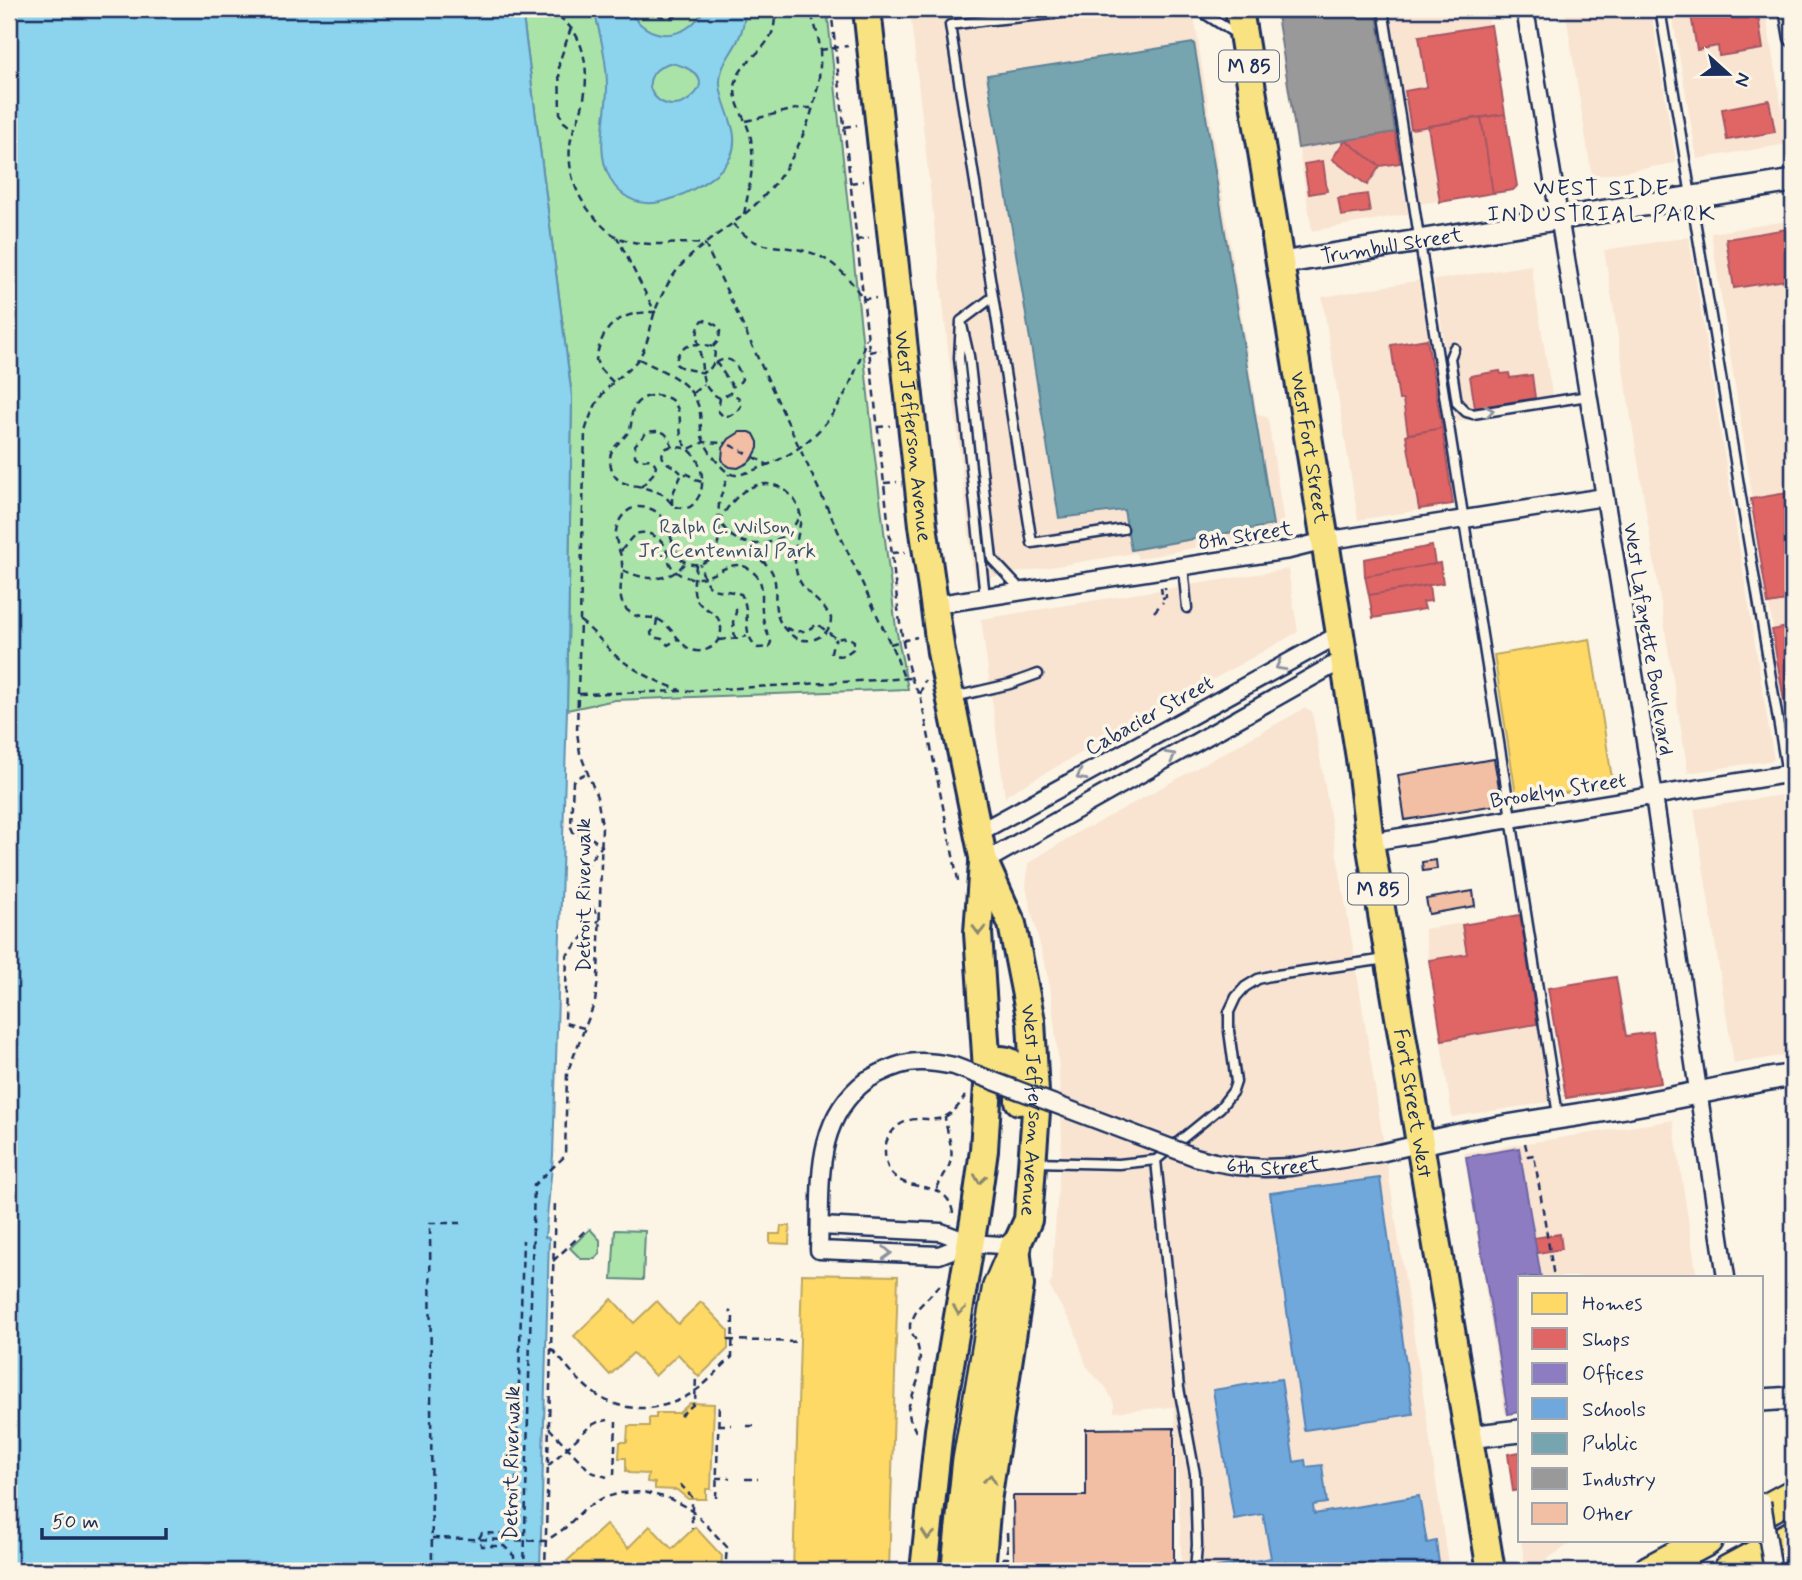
<svg xmlns="http://www.w3.org/2000/svg" width="1802" height="1580" font-family="Mynerve,sans-serif">
	<rect width="100%" height="100%" fill="#fcf5e5"/>
	<filter id="ink" filterUnits="userSpaceOnUse"><feTurbulence type="fractalNoise" baseFrequency=".0143" numOctaves="2"/><feDisplacementMap in="SourceGraphic" scale="14" xChannelSelector="R" yChannelSelector="G"/><feConvolveMatrix kernelMatrix="1 2 1 2 8 2 1 2 1" color-interpolation-filters="sRGB"/></filter>
	<g filter="url(#ink)">
		<path fill="#f9e4d2" d="M980 9H1193L1257 413 1268 418 1285 530 1138 559 1135 553 974 580 911 20Z
			M1276 9H1377L1408 214 1312 231Z
			M1388 9H1487L1517 190 1418 204Z
			M1565 9H1651L1676 163 1592 177Z
			M1671 9H1765L1788 144 1697 159Z
			M1793 220V757L1711 233Z
			M1689 237 1774 760 1688 773 1604 250Z
			M1531 265 1554 406 1457 422 1434 280Z
			M1421 280 1458 504 1358 520 1322 297Z
			M1288 569 1298 632 1008 794 1005 798 981 619Z
			M1305 708 1312 711 1353 947 1427 1419 1449 1571H1182L1174 1407 1114 1412V1404L1107 1389 1091 1372 1086 1365 1074 1328 1049 1286 1052 1279V1266L1062 1139 1058 1057 1050 987 1026 888 1028 863 1088 826 1090 827Z
			M1793 793V1054L1734 1064 1694 809Z
			M1521 914 1550 1102 1452 1117 1424 929Z
			M1673 1120 1697 1277H1520V1412L1505 1414 1464 1153Z
			M1521 1540H1576L1529 1571H1526Z"/>
		<path fill="#aae3a8" stroke="#628983" stroke-width="2" d="M522 9H827L874 450 896 628 908 689 615 700 567 710 572 397Z
			M590 1229 600 1240V1254L595 1259H581L570 1248Z
			M615 1230 645 1231 643 1280 612 1279Z"/>
		<path fill="#8cd3ed" stroke="#5f91b4" stroke-width="2" fill-rule="evenodd" d="M9 9H522L572 397 567 710 553 1156 545 1237 549 1238 540 1571H9Z
			M594 9H628C649 43 684 42 705 9H745C745 20 743 30 738 40 731 55 719 66 720 84 721 107 742 131 731 156 720 179 671 205 646 203 630 202 615 191 609 176 595 148 607 117 607 87 607 60 600 35 594 9ZM669 63C685 65 713 77 693 96 665 124 626 79 669 63Z"/>
		<path fill="#ffd966" stroke="#bba664" stroke-width="2" d="M1590 639 1613 785 1517 801 1494 655Z
			M781 1226H790L789 1244 770 1243V1234H780Z
			M802 1274 898 1276 889 1571H793Z
			M612 1299 634 1323 657 1301 678 1324 701 1302 728 1330V1349L699 1377 678 1354 655 1376 633 1353 610 1375 574 1336Z
			M690 1403 714 1404 711 1489H706V1499H688L677 1490 655 1489V1483L647 1482 648 1474 629 1473V1471H626V1458H619L620 1442H627L628 1426H649V1418H656V1413H679Z
			M606 1525 628 1548 650 1526 672 1549 695 1527 722 1556 721 1571H577L567 1561Z"/>
		<path fill="#e06666" stroke="#a55664" stroke-width="2" d="M1690 9H1757L1763 49 1719 56 1718 46 1697 50Z
			M1491 25 1505 114 1411 129 1405 91 1427 87 1419 36Z
			M1769 100 1775 132 1727 140 1722 109Z
			M1505 114 1517 186 1513 190 1493 193 1481 117Z
			M1481 117 1493 193 1440 202 1428 126Z
			M1395 132 1400 163 1380 166 1345 140Z
			M1345 140 1380 166 1367 185 1332 159Z
			M1323 161 1327 191 1309 194 1304 164Z
			M1367 194 1370 212 1341 216 1338 198Z
			M1793 228V279L1734 288 1726 239Z
			M1427 339 1442 428 1408 434 1403 400H1399L1391 345Z
			M1500 371 1501 374 1509 373 1510 378 1532 375 1535 398 1475 408 1470 376Z
			M1442 428 1453 504 1419 509 1406 435Z
			M1793 492V600L1768 604 1751 499Z
			M1432 546 1435 564 1365 576 1364 559Z
			M1440 563 1443 583 1369 595 1365 576Z
			M1429 585 1431 601 1423 602 1425 609 1373 618 1369 595Z
			M1793 626V748H1792L1772 630Z
			M1520 915 1537 1024 1442 1040 1429 960 1467 954 1462 925Z
			M1616 977 1626 1036 1653 1032 1661 1083 1566 1098 1548 988Z
			M1560 1234 1562 1249 1537 1253 1534 1238Z
			M1520 1452V1490L1513 1491 1508 1454Z"/>
		<path fill="#8e7cc3" stroke="#6c65a5" stroke-width="2" d="M1519 1148 1541 1277H1520V1412L1508 1414 1466 1157Z"/>
		<path fill="#6fa8dc" stroke="#5684b6" stroke-width="2" d="M1380 1178 1413 1414 1304 1430 1270 1193Z
			M1281 1379 1294 1462 1305 1460 1306 1467 1322 1465 1327 1503 1313 1505 1314 1514 1419 1496 1427 1543 1436 1541 1440 1571H1218L1217 1567 1271 1558 1263 1514 1234 1519 1213 1390Z"/>
		<path fill="#76a5af" stroke="#5b8297" stroke-width="2" d="M1194 43 1273 525 1131 550 1124 510 1059 518 987 75Z"/>
		<path fill="#999" stroke="#737987" stroke-width="2" d="M1276 9H1376L1395 132 1298 148Z"/>
		<path fill="#f2bea4" stroke="#1b2f5e" stroke-width="2" d="M740 432H750L754 434 758 442V448L753 458 748 463 738 468 730 467 724 463 722 459 723 448 729 439Z
			M1494 759 1502 804 1405 820 1398 775Z
			M1436 860 1437 869 1423 871 1422 862Z
			M1473 891 1475 906 1429 914 1426 899Z
			M1174 1428V1571H1002V1563H1014L1013 1496H1086V1429Z"/>
		<g fill="none" stroke-linecap="round" stroke-linejoin="round">
			<defs>
				<path id="service" d="M1197 9 1236 34
					M1383 9 1558 1115
					M1660 9 1787 774
					M1012 15 1032 9
					M995 19 950 25 1032 543 1123 529
					M992 20 1053 14 1086 9
					M961 321 993 297
					M1454 348 1450 358 1457 403 1466 412 1473 414 1588 396
					M1183 566 1187 608
					M985 597 959 358 961 321 969 356 992 559 1022 591
					M954 697 1010 684 1038 674
					M1156 1160 1179 1388 1195 1474 1197 1545 1195 1571
					M1035 1162 1119 1164 1156 1160 1220 1108 1233 1091 1236 1082 1229 1031V1012L1236 997 1245 987 1258 979 1270 976 1386 959"/>
				<g id="minor">
					<path d="M1525 9 1654 796 1726 1277"/>
					<path d="M1788 9 1793 38"/>
					<path d="M933 605 1289 550 1325 541 1604 497"/>
					<path d="M978 833 1340 634"/>
					<path d="M1370 842 1793 773"/>
					<path d="M984 862 1344 659"/>
					<path d="M867 1080C811 1122 822 1188 819 1250L939 1255 970 1243"/>
					<path id="s1" d="M1214 1162 1237 1166 1265 1168 1291 1167 1380 1153 1419 1144"/>
					<path d="M820 1226 941 1232 970 1243 1016 1246"/>
				</g>
				<g id="tertiary">
					<path id="s2" d="M1281 263 1793 181"/>
					<path d="M1419 1144C1487 1127 1556 1119 1625 1107 1681 1097 1737 1084 1793 1075"/>
					<path d="M1762 1400 1793 1398"/>
					<path d="M1469 1437 1520 1431"/>
				</g>
				<g id="primary">
					<path id="s3" d="M867 9 923 525 941 652 984 862 1012 924 1031 1021 1036 1111 1028 1220 1016 1246 1020 1285 987 1501 981 1571"/>
					<path id="s4" d="M1239 9 1360 758 1370 842 1491 1571"/>
					<path d="M988 1085 991 1068 998 1060C1023 1059 1019 1083 1019 1101"/>
					<path d="M924 1571 939 1430 975 1215 984 1150 988 1085 978 933 983 863"/>
				</g>
				<path id="motorway" d="M1762 1512 1793 1495
					M957 1571 968 1463 998 1288 1016 1246
					M1649 1571 1707 1540
					M1728 1571 1793 1536"/>
			</defs>
			<use href="#service" stroke="#1b2f5e" stroke-width="13"/>
			<use href="#minor" stroke="#1b2f5e" stroke-width="21"/>
			<use href="#tertiary" stroke="#1b2f5e" stroke-width="26"/>
			<use href="#primary" stroke="#1b2f5e" stroke-width="32"/>
			<use href="#motorway" stroke="#1b2f5e" stroke-width="35"/>
			<path stroke="#1b2f5e" stroke-width="2.5" stroke-dasharray="7 5" stroke-linecap="butt" d="M549 9C559 16 569 24 576 35 587 54 588 82 583 103 581 115 574 126 571 139 566 165 574 194 592 214 601 225 611 236 625 240 651 248 679 241 705 244
				M648 9C661 20 676 20 689 9
				M831 9 898 609C901 628 907 682 920 694L959 885
				M571 28 559 63 560 113 564 122 574 130
				M820 50 848 46
				M746 121 800 108H811
				M844 127 857 125
				M850 183 863 181
				M744 214C749 189 755 165 751 139 748 120 731 102 736 82 740 64 759 55 768 40 775 31 775 20 775 9
				M733 224C760 252 767 243 801 250 830 256 848 275 863 299L876 298
				M856 240 869 238
				M705 244 896 656 904 678
				M713 347 719 340 720 331C718 325 710 320 703 320 694 331 698 341 700 353 704 372 698 387 720 398L730 393 733 387 718 365 714 362 715 350 711 346 699 344C687 344 676 350 676 364 681 369 693 370 700 372 708 373 711 368 714 362
				M869 352 881 350
				M639 359C662 371 691 380 699 408 702 419 699 431 704 442 709 451 724 476 736 475 745 474 754 470 762 467 822 445 850 398 866 338
				M716 363C731 353 738 365 742 379L740 382 734 386
				M613 382 600 369 596 360C602 324 620 312 655 312L617 237
				M693 393 704 384
				M655 395C662 396 670 397 674 403 683 413 678 427 682 439 685 446 690 450 695 456 702 467 705 484 699 496 695 503 691 509 683 508 671 508 669 498 662 494 658 492 645 488 642 487 629 484 617 485 612 470 604 446 622 445 630 429 632 423 631 418 632 413 634 401 645 396 655 395Z
				M720 398 718 411 723 416C731 417 740 411 742 403L738 397 730 393
				M877 427 890 426
				M730 445 750 455
				M672 446 664 449C657 463 674 464 681 473
				M754 457 768 465
				M884 483 897 482
				M641 487 653 474 656 466C652 456 647 460 639 460L635 456V445L647 432C663 429 667 432 672 446L689 449 704 442 726 443
				M672 505V495L682 474H688L695 480 702 482
				M715 550C733 554 754 552 767 565 782 581 771 599 778 617 784 635 804 647 821 636 828 632 831 626 831 618 824 606 814 598 805 589 788 569 797 542 801 519 798 490 770 474 744 491 734 498 726 510 719 520 723 526 727 533 733 537 757 553 794 540 800 512
				M621 551C625 547 629 539 635 535 643 529 658 536 663 543 667 548 667 554 668 559 672 572 683 579 697 578 720 578 733 551 756 575 765 585 761 599 762 611 763 622 767 633 771 642L769 647 758 648C740 634 752 612 741 594 714 586 709 599 700 564
				M892 553 905 552
				M696 565C695 575 692 586 695 596 699 607 707 608 714 614 726 624 722 643 708 649 702 652 694 652 688 648 678 641 672 628 661 621 652 615 640 620 631 613 613 602 624 581 622 564 622 555 617 547 616 538 614 524 625 507 639 507 680 507 663 562 693 564 699 565 703 563 708 560 725 547 717 522 719 504 721 494 725 484 729 474
				M623 570C643 580 671 584 685 562
				M1161 587 1162 595
				M1162 598 1166 597 1165 587
				M1154 612 1163 602
				M657 619 656 626 651 633 652 637 662 639 668 645 679 638
				M580 621C594 631 604 645 616 656 635 671 657 682 680 690
				M786 628C797 633 807 633 817 624L837 639C844 637 848 637 854 641L853 649C846 655 838 659 831 652L833 643 837 639
				M735 639 733 622 736 612V605
				M719 640 741 638 747 636
				M890 644 917 637
				M579 694 685 691 911 678
				M920 694 925 680
				M584 1028 565 1023V1020L567 955 600 919C595 911 589 903 585 896 576 877 590 859 602 846L593 839 574 834 571 827 573 781 576 778 587 773
				M1525 1143 1528 1156 1534 1155 1554 1277
				M937 1189C940 1179 947 1173 950 1163 955 1149 946 1132 945 1117
				M953 1213C947 1178 912 1194 893 1175 887 1169 885 1160 885 1151 885 1134 900 1120 916 1119 925 1118 934 1121 942 1118 953 1114 959 1106 965 1096
				M553 1261 588 1228
				M552 1349C566 1365 580 1384 598 1396 626 1414 665 1411 692 1393 707 1384 719 1369 732 1357L733 1315 729 1311
				M718 1425H731
				M747 1426H759
				M549 1428 591 1472 607 1477
				M916 1432 910 1419 908 1408 918 1380 920 1356 917 1343 910 1329V1324L918 1308 941 1284
				M548 1466 590 1426 598 1422 608 1420
				M614 1475 616 1422
				M716 1478H730
				M745 1479H758
				M716 1498 719 1405
				M432 1538 546 1541 565 1528 584 1509 603 1498 621 1493 643 1492 668 1498 686 1507 697 1515 727 1547 725 1571
				M1002 1558H1008L1007 1532
				M432 1571 430 1223H461
				M514 1571V1556L504 1546H482L478 1540 482 1533 505 1534 515 1524 523 1240
				M524 1571 534 1185 565 1156 567 1073 595 1002 598 979 602 825 597 797 580 753 577 732 585 432C591 411 600 393 617 379 625 372 635 365 640 356 649 343 650 326 655 311 660 298 667 284 675 273 696 245 731 228 756 204 795 168 823 103 820 50 819 36 814 22 809 9
				M545 1571 555 1201"/>
			<use href="#service" stroke="#fcf5e5" stroke-width="8"/>
			<use href="#minor" stroke="#fcf5e5" stroke-width="16"/>
			<use href="#tertiary" stroke="#fcf5e5" stroke-width="21"/>
			<use href="#primary" stroke="#f8e281" stroke-width="26"/>
			<use href="#motorway" stroke="#f8e281" stroke-width="30"/>
			<defs>
				<path id="minor-bridge" d="M867 1080C900 1061 917 1058 954 1066L1195 1157 1214 1162
					M1762 1502 1773 1571"/>
			</defs>
			<use href="#minor-bridge" stroke="#1b2f5e" stroke-width="21" stroke-linecap="butt"/>
			<path stroke="#1b2f5e" stroke-width="2.5" stroke-dasharray="7 5" stroke-linecap="butt" d="M728 1340 800 1342
				M680 1416 695 1403 696 1375
				M680 1484 692 1497V1529
				M721 1565 794 1567"/>
			<use href="#minor-bridge" stroke="#fcf5e5" stroke-width="16"/>
		</g>
		<defs><path id="oneway-chevron" d="M-2-3.5L2.5 0L-2 3.5" fill="none" stroke-width="1.6" stroke-linecap="round" stroke-linejoin="round" transform="scale(1.75)"/></defs>
		<g stroke="#8c92a2">
			<use href="#oneway-chevron" transform="translate(1489 411) rotate(-9)"/>
			<use href="#oneway-chevron" transform="translate(1280 666) rotate(151)"/>
			<use href="#oneway-chevron" transform="translate(1171 756) rotate(-29)"/>
			<use href="#oneway-chevron" transform="translate(1081 776) rotate(151)"/>
			<use href="#oneway-chevron" transform="translate(887 1253) rotate(2)"/>
		</g>
		<g stroke="#8a8870">
			<use href="#oneway-chevron" transform="translate(979 930) rotate(91)"/>
			<use href="#oneway-chevron" transform="translate(980 1179) rotate(98)"/>
			<use href="#oneway-chevron" transform="translate(959 1310) rotate(99)"/>
			<use href="#oneway-chevron" transform="translate(990 1479) rotate(-82)"/>
			<use href="#oneway-chevron" transform="translate(928 1535) rotate(96)"/>
		</g>
	</g>
	<g text-anchor="middle" stroke-width="7" stroke-linejoin="round" paint-order="stroke">
		<g fill="#fcf5e5" stroke="#5e6a86" stroke-width="2">
			<rect x="1219" y="50.5" width="60" height="31" rx="5"/>
			<rect x="1348" y="873.5" width="60" height="31" rx="5"/>
		</g>
		<g font-size="19" font-weight="bold" fill="#1b2f5e">
			<text x="1249" y="73">M 85</text>
			<text x="1378" y="896">M 85</text>
		</g>
		<g font-size="21" fill="#1b2f5e" stroke="#fcf5e5">
			<text dy="7" stroke="none"><textPath href="#s2" startOffset="112">Trumbull Street</textPath></text>
			<text dy="7" stroke="none"><textPath href="#s3" startOffset="430">West Jefferson Avenue</textPath></text>
			<text dy="7" stroke="none"><textPath href="#s4" startOffset="444">West Fort Street</textPath></text>
			<text transform="translate(1245 535) rotate(-9)" y="7">8th Street</text>
			<text transform="translate(1649 639) rotate(81)" y="7">West Lafayette Boulevard</text>
			<text transform="translate(1149 715) rotate(-29)" y="7">Cabacier Street</text>
			<text transform="translate(1558 790) rotate(-9)" y="7">Brooklyn Street</text>
			<text transform="translate(583 895) rotate(-90)" y="7">Detroit Riverwalk</text>
			<text dy="7" stroke="none"><textPath href="#s4" startOffset="1108">Fort Street West</textPath></text>
			<text dy="7" stroke="none"><textPath href="#s3" startOffset="1118">West Jefferson Avenue</textPath></text>
			<text dy="7" stroke="none"><textPath href="#s1" startOffset="60">6th Street</textPath></text>
			<text transform="translate(511 1463) rotate(-89)" y="7">Detroit Riverwalk</text>
		</g>
		<g font-size="21" fill="#38536d" stroke="#fcf5e5">
			<text x="727" y="533">Ralph C. Wilson,<tspan x="727" dy="24">Jr. Centennial Park</tspan></text>
		</g>
		<g font-size="23" letter-spacing="2" fill="#1b2f5e" stroke="#fcf5e5">
			<text x="1602" y="195">WEST SIDE<tspan x="1602" dy="26">INDUSTRIAL PARK</tspan></text>
		</g>
	</g>
	<rect width="1802" height="1580" fill="none" stroke="#fcf5e5" stroke-width="35"/>
	<rect x="18" y="18" width="1767" height="1545" fill="none" stroke="#1b2f5e" stroke-width="2.5" filter="url(#ink)"/>
	<rect x="1518" y="1276" width="245" height="266" fill="#fcf5e5" stroke="#a2a6af" stroke-width="2"/>
	<rect x="1532" y="1293" width="35" height="21" fill="#ffd966" stroke="#a2a6af" stroke-width="2"/>
	<text x="1582" y="1310" font-size="21" fill="#1b2f5e">Homes</text>
	<rect x="1532" y="1328" width="35" height="21" fill="#e06666" stroke="#a2a6af" stroke-width="2"/>
	<text x="1582" y="1346" font-size="21" fill="#1b2f5e">Shops</text>
	<rect x="1532" y="1363" width="35" height="21" fill="#8e7cc3" stroke="#a2a6af" stroke-width="2"/>
	<text x="1582" y="1380" font-size="21" fill="#1b2f5e">Offices</text>
	<rect x="1532" y="1398" width="35" height="21" fill="#6fa8dc" stroke="#a2a6af" stroke-width="2"/>
	<text x="1582" y="1416" font-size="21" fill="#1b2f5e">Schools</text>
	<rect x="1532" y="1433" width="35" height="21" fill="#76a5af" stroke="#a2a6af" stroke-width="2"/>
	<text x="1582" y="1450" font-size="21" fill="#1b2f5e">Public</text>
	<rect x="1532" y="1468" width="35" height="21" fill="#999999" stroke="#a2a6af" stroke-width="2"/>
	<text x="1582" y="1486" font-size="21" fill="#1b2f5e">Industry</text>
	<rect x="1532" y="1503" width="35" height="21" fill="#f2bea4" stroke="#a2a6af" stroke-width="2"/>
	<text x="1582" y="1520" font-size="21" fill="#1b2f5e">Other</text>
	<g transform="translate(1728 74) rotate(111)" stroke="#fcf5e5" stroke-width="5" paint-order="stroke">
	<path d="M0-5L12 26L0 18L-12 26Z" fill="#1b2f5e"/>
	<text y="-10" font-size="19" font-weight="bold" text-anchor="middle" fill="#1b2f5e">N</text>
	</g>
	<path d="M42 1528v10h124v-10" fill="none" stroke="#1b2f5e" stroke-width="3.5"/>
	<text x="52" y="1528" font-size="21" fill="#1b2f5e" stroke="#fcf5e5" stroke-width="5" paint-order="stroke">50 m</text>
</svg>
